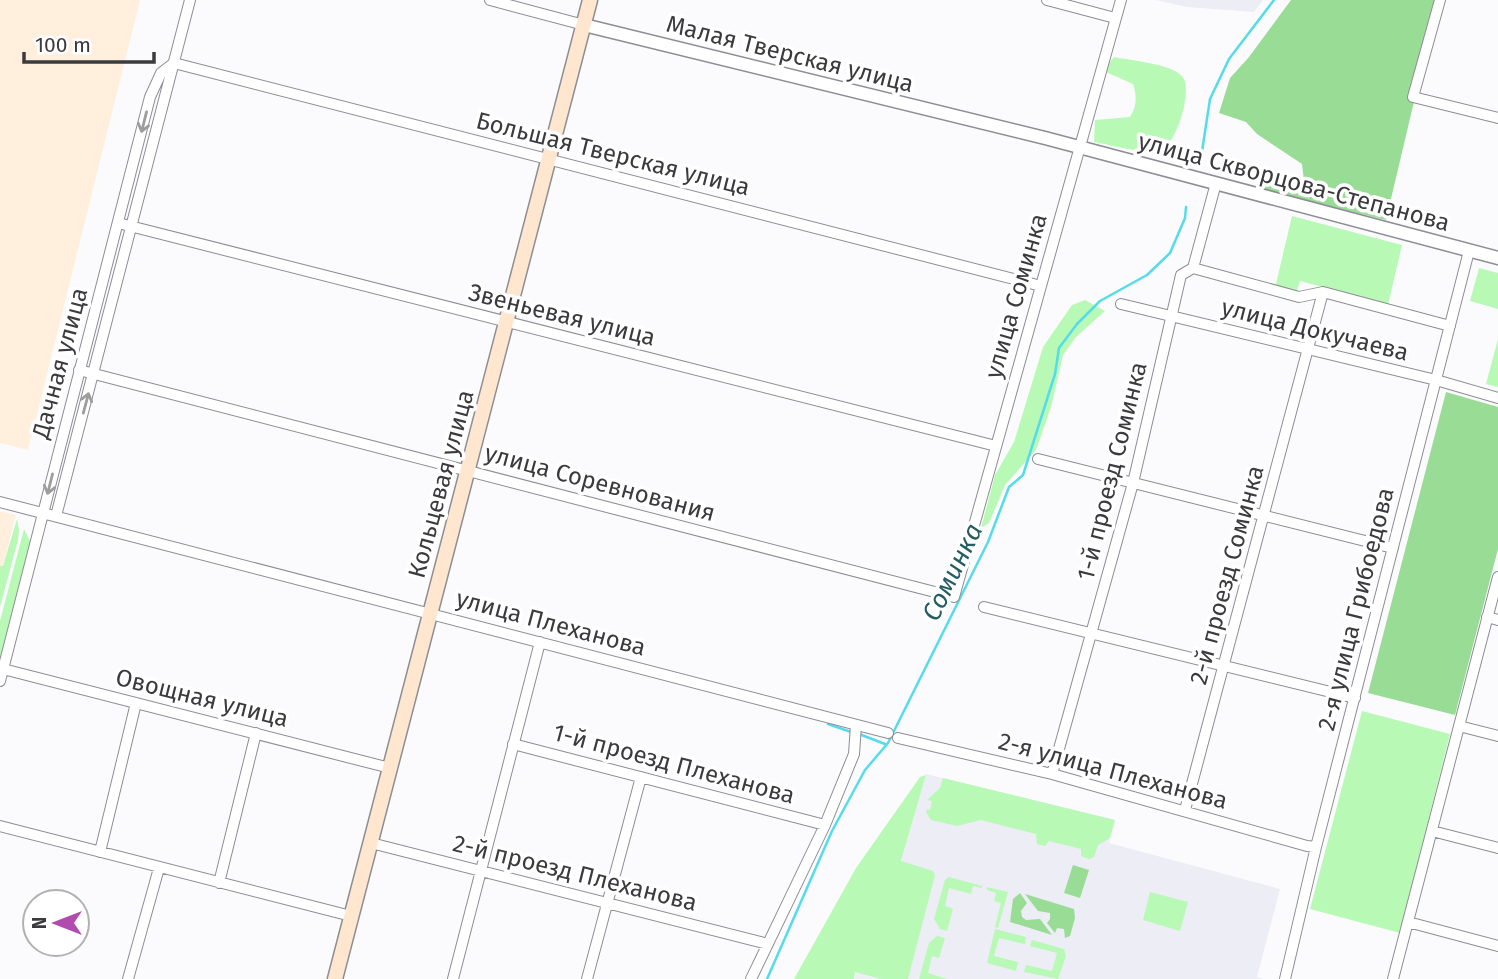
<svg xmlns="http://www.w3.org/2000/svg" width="1498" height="979" font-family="'Fira Sans',sans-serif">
	<rect width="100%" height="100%" fill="#fbfbfe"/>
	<path fill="#ffefdc" d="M0 0H140L28 450 0 443Z
		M0 511 16 515 3 566H0Z"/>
	<path fill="#ecedf5" d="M1156 0H1263L1254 12 1187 7Z
		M926 774 1115 820 1109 843 1280 889 1257 977 1264 979H854L901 862Z"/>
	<path fill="#b9f9b6" d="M1114 57C1132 61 1169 63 1182 76 1194 88 1176 148 1159 151 1142 154 1111 145 1094 142L1095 120 1130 117C1137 106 1137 97 1133 84L1106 72 1108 64Z
		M1292 216 1402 245 1388 305 1300 281 1296 293 1275 288Z
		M1479 268 1498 273V309L1470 301Z
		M1085 300 1105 311 1076 337 1063 355 1051 407 1036 450 1005 485 989 523 981 528 995 475 1014 442 1043 347 1072 305Z
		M1498 339V387L1486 384Z
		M17 519 19 530 18 540 0 607V566H3Z
		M24 529 31 543 0 665V621Z
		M1362 711 1450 734 1400 933 1310 909Z
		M926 775 901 861 933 871 935 875 908 979H881L855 972 854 979H794L856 868 920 777Z
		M943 778 1115 820 1110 838 1098 845 1094 857 1089 859 1081 856V849L1049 841 1045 846 1037 844 1036 834 981 820 957 826 931 820 926 812 927 809 930 810 932 801 927 800 940 788Z
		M949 877 982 886V888L973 886 971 894 949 888 945 906 953 909 947 931 940 929 934 919 945 880Z
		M987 887 1008 892 998 928 995 927 1001 903 994 901 996 893 987 890Z
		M1150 892 1188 902 1180 931 1143 920Z
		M995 929 1026 937 1025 944 999 938 994 956 1018 962 1016 971 987 963Z
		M937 936 945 938 939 958 932 956 928 973 947 979H919L929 943Z
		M1032 940 1064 949 1066 956 1058 979 1024 972 1026 965 1052 971 1057 953 1030 946Z"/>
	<path fill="#99dc96" d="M1291 0H1438L1386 220 1263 190 1267 176 1304 181 1302 164 1257 134 1246 122 1219 113 1230 78 1249 57Z
		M1446 392 1498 407V549L1455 715 1368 693Z
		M1073 865 1089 870 1080 898 1064 893Z
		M1020 893 1027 903 1021 911 1022 917 1026 920 1040 919 1052 935 1010 922 1013 899Z
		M1025 894 1074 909 1075 918 1070 936 1065 938 1064 929 1057 928 1055 933 1047 923 1050 919V913L1038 911Z"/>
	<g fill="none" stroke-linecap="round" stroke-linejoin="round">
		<path stroke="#55dcea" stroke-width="2.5" d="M1201 158 1210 99 1229 59 1274 0
			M828 724 851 732
			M859 734 885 744
			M767 979 832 831 865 770 888 743 988 542 1009 487 1023 475 1055 374 1059 348 1077 324 1100 301 1147 275 1170 253 1185 218 1186 207"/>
		<defs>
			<path id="minor" d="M490 0 584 25
				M1047 0 1115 18
				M1440 0 1413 97 1498 118
				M174 63 1041 286
				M118 223 996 446
				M1193 268 1299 297 1323 292 1450 326
				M1121 304 1436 380 1498 398
				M79 370 954 597 1121 0
				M1038 459 1393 548
				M0 502 888 733
				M56 516 190 0
				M984 607 1355 698
				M1487 617 1498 620
				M3 669 390 768
				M0 681 150 97 161 73 174 63
				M1459 726 1498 736
				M898 738 1052 774 1307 846 1316 847
				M513 744 825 825
				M1052 774 1133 483 1181 275 1193 268 1216 183
				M1185 810 1323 292
				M0 826 351 916
				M1432 831 1498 848
				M371 843 768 944
				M100 852 136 703
				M219 883 256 733
				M1408 922 1498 946
				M128 979 159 868
				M453 979 540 642
				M587 979 641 777
				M751 979 825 825 854 754 856 725
				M1285 979 1316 847 1469 251
				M1393 979 1498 577"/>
			<path id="tertiary" d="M584 25 1045 138 1498 258"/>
			<path id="secondary" d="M335 979 590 0"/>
		</defs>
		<use href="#minor" stroke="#8d8e95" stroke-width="12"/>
		<use href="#tertiary" stroke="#8d8e95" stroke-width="15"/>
		<use href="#secondary" stroke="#8d8e95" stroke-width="17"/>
		<use href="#minor" stroke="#fff" stroke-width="10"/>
		<use href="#tertiary" stroke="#fff" stroke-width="12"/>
		<use href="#secondary" stroke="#fee6cf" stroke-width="14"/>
	</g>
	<defs><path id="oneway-shaft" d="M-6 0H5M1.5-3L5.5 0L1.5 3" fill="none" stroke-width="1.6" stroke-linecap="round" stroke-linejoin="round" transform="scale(1.75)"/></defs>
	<g stroke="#9d9d9e">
		<use href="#oneway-shaft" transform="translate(144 122) rotate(104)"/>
		<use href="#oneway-shaft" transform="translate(86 403) rotate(-75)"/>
		<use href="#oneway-shaft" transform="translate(50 484) rotate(104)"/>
	</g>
	<g text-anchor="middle" stroke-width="7" stroke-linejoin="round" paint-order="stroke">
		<g font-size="24" fill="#3b3b3e" stroke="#fff">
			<text transform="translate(790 54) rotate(14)" y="8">Малая Тверская улица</text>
			<text transform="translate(613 154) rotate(14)" y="8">Большая Тверская улица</text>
			<text transform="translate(1294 182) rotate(15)" y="8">улица Скворцова-Степанова</text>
			<text transform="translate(1016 296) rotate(-74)" y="8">улица Соминка</text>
			<text transform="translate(562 315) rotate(14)" y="8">Звеньевая улица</text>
			<text transform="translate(1315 330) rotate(14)" y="8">улица Докучаева</text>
			<text transform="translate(60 363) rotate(-75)" y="8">Дачная улица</text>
			<text transform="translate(1112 471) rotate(-76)" y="8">1-й проезд Соминка</text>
			<text transform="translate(600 483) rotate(15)" y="8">улица Соревнования</text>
			<text transform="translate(441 484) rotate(-75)" y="8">Кольцевая улица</text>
			<text transform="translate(1227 575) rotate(-75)" y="8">2-й проезд Соминка</text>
			<text transform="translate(1356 609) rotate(-76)" y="8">2-я улица Грибоедова</text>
			<text transform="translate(551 623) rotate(15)" y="8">улица Плеханова</text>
			<text transform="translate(202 698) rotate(14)" y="8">Овощная улица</text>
			<text transform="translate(674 764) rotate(15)" y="8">1-й проезд Плеханова</text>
			<text transform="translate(1113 771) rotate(15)" y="8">2-я улица Плеханова</text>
			<text transform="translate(575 873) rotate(14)" y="8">2-й проезд Плеханова</text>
		</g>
		<g font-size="26" font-style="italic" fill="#245d62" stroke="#fff">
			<text transform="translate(952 572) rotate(-64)" y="9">Соминка</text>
		</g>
	</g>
	<g transform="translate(56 923) rotate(270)"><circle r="33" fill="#ffffff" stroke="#b1b1b2" stroke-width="2"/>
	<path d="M0-5L12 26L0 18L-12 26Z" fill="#b14bae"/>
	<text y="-10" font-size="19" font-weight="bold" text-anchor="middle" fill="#3b3b3e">N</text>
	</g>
	<path d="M24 52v10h130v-10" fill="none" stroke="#3b3b3e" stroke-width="3.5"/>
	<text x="35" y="52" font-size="21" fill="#3b3b3e" stroke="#ffffff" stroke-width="5" paint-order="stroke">100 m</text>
</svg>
